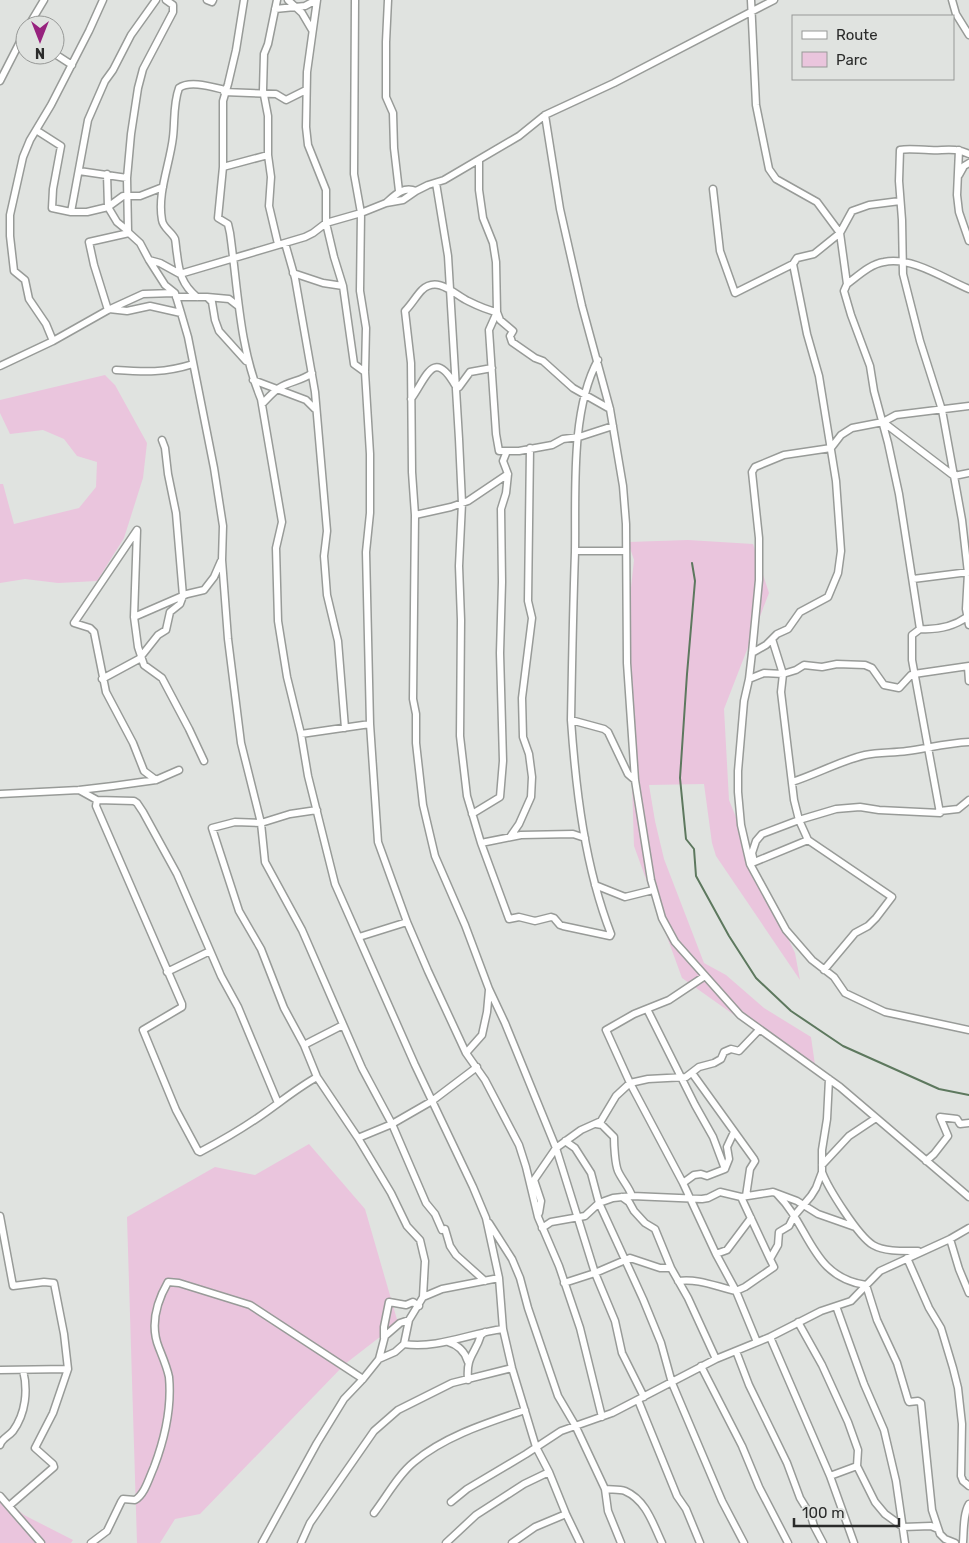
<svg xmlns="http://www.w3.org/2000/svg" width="969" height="1543" font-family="Rubik,sans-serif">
	<rect width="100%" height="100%" fill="#e0e3e0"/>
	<path fill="#eac5dd" d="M105 375 115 385 147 443 143 478 124 538 97 581 58 583 25 579 0 583V484H3L14 524 79 508 96 487 97 462 77 456 64 439 43 430 10 434 0 413V400Z
		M688 540 753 544 769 593 724 709 729 800 768 896 795 953 800 980 716 856 712 843 704 784 649 785 655 821 664 859 704 963 726 975 764 1008 811 1037 815 1065 799 1061 682 978 634 846 627 624 634 560 628 542Z
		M309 1144 365 1209 398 1323 345 1364 200 1514 175 1519 160 1543H137L127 1217 215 1167 255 1175Z
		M0 1495 24 1515 73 1540 71 1543H0Z"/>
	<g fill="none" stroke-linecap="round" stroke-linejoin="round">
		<path stroke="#5d785e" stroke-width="2" d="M692 563 695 581 687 674 680 778 686 839 694 849 696 876 729 936 756 978 791 1011 843 1046 939 1089 969 1095"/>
		<defs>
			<path id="street" d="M166 0 173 5V12L143 69 138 88 131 134 127 178 128 231 129 233 140 243 149 260 160 263 180 274 305 237 313 233 326 223 361 213 386 203 403 200 416 191 428 185 444 180 519 136 545 115 614 83 774 0
				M207 0 212 2 213 0
				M244 0 236 50 228 84 223 101V167L218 218 228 224 230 233C238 289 239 346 261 399L282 522 276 548 278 621 287 677 301 734 308 776 335 884 415 1065 473 1187 486 1218 499 1278 503 1329 512 1368 536 1447 549 1472 566 1514 580 1543
				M277 0 268 44 264 54 263 90 268 116V155L271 177 269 206 278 244
				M288 0 302 13 312 30
				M317 0 307 72 306 127 308 145 326 190V223L334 257 343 286 354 364 365 372
				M355 0 354 174 361 213 360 291 366 328 365 372 370 454V513L366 552 370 724 378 842 407 922 428 971 466 1053 485 1080 519 1145 526 1167 538 1217 559 1266 580 1328 602 1417
				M388 0 386 42V97L393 113 394 148 399 191
				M751 0 756 105 769 169 776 179 817 202 840 233 847 284 844 291 851 315 870 366 874 391 888 443 899 494 920 629 912 635V660L940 813 879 810 860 807 836 809 799 820 762 834 756 841 752 853 754 862
				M952 0 956 14 969 35
				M275 9 305 6 316 0
				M29 25 44 0
				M55 54 72 65
				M0 81 25 32
				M224 92 276 94 286 100 306 90
				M545 115 560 209 582 306 610 409 623 486 626 524 627 663 635 780 651 880 662 918 675 942 740 1015 840 1087 969 1197
				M36 130 61 146 53 189 52 208 71 212H87L108 207 123 196H140L163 187
				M959 150 957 195 959 212 969 241
				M969 154C955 147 943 151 929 150 919 150 909 148 900 150L899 181 902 220 903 274 920 341 942 410 962 520 968 573 966 609 969 625
				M479 160V190L483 218 493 243 496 262 497 312 500 320 513 331 510 336 512 342 535 358 543 361 573 388 610 409
				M223 167 268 155
				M79 171 127 178
				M107 174 108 207 117 222 128 231
				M959 175 964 166 969 163
				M436 183 448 256 459 439 462 503 459 566 461 620 460 736 467 796 481 843 509 919 519 917 535 921 551 917 554 918 560 925 563 926 610 936 611 934C585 867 576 792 571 720 572 664 573 608 575 552 576 495 570 411 598 360
				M713 189 720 251 735 293 793 264 797 258 814 254 840 233 852 211 869 205 900 201
				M386 203C395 195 403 186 416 191
				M71 212 88 120 105 81 113 70 131 35 156 0
				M285 243 295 278 315 392 327 531 324 556 327 595 338 641 345 728
				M149 260 165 285 175 293 181 313 188 337 214 468 223 526 222 560 228 639 241 743 261 823 265 862 302 930 362 1068 392 1124 426 1203 435 1214 442 1230 445 1229 450 1246 456 1255 485 1281
				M293 273 323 283 343 286
				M847 284C858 276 870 264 884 262 911 256 945 279 969 289
				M176 297H207L212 302 215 320 219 331 246 361
				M197 297C182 285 179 272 177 254 176 249 176 243 175 239 172 232 163 228 162 220 157 193 170 164 173 137 175 121 173 104 179 88 190 80 212 87 225 90
				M207 297 229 299 238 306
				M109 309 127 311 150 306 181 313
				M108 310 94 265 89 242 129 233
				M497 312C486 310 478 306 468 301 455 295 438 275 422 290 416 296 412 304 405 311L411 363 412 472 415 515 413 699 416 714V743L423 805 435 856 465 925 489 989 505 1023 556 1148 595 1273 615 1321 622 1353 644 1397
				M497 312 489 330 496 434 499 451H519L552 445 563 439 579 437 613 426
				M53 341 46 324 29 299 25 280 14 271 10 236V215L23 157 30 140 51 105 89 31 103 0
				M0 366 53 341 108 310 143 294 174 293
				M116 370C145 372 165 373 193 364
				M253 380 306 400 315 409
				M456 389 459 387 470 372 492 368
				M411 399C426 379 433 347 455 385
				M262 404C267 399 273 392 279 388 290 381 302 381 312 373
				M969 406 896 415 883 422 852 428 841 435 831 448 784 455 755 467 752 472 759 538V580L752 653 749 679 744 701 738 771V792L741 825 750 864 786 930 812 960 834 977 845 993 885 1012 969 1030
				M883 422 954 476 969 473
				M415 515 451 507 468 501 508 474
				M575 551H626
				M913 579 969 572
				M134 617 187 594 204 590 214 577 221 561
				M920 629C938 630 953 627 967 617
				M772 639 783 674 781 692 794 800 799 820 808 840 892 897 876 918 868 926 855 933 824 970
				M752 653 766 645 777 634 788 629 800 612 828 597 838 573 841 551 836 481 819 376 807 334 793 264
				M968 667 969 681
				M102 679 139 659 158 635 166 630 170 612 180 604 183 596 176 513 168 474 165 448 162 440
				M749 679 764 673 783 674 796 670 804 665 822 667 837 664 865 665 872 668 884 685 899 688 911 675 914 674 969 666
				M571 720 604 729 608 732 628 774 635 780
				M301 734 370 724
				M156 780 144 771 133 743 106 692 94 632 90 628 74 623 137 530 134 617 138 647 144 665 162 678 189 729 204 761
				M792 782C817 774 840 761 865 755 879 752 893 753 907 751 928 748 948 743 969 742
				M79 790 97 800 134 801 137 803 143 812 177 874 221 976 238 1007 278 1103
				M0 794 79 790 113 786 156 780 179 770
				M97 800 96 806 182 1004V1007L143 1030 176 1110 198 1151 200 1152C223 1140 245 1127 266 1112 283 1100 299 1087 317 1077
				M317 810 290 814 261 823 235 822 212 828 239 911 261 949 284 1008 304 1045 317 1077 358 1138 391 1193 407 1226 420 1240 425 1261 423 1297 409 1320 404 1344 395 1352 379 1359
				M940 811 958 809 969 800
				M472 814 500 797 503 761 500 653 502 582 501 509 506 493 508 474 503 461 507 451
				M510 837 519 824 531 797 532 777 529 754 523 737 522 698 532 618 528 601 530 448
				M481 843 521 835 573 834 585 838
				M752 863 808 840
				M595 885 625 897 653 890
				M359 937 407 922
				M167 972 210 951
				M705 976 669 1000 634 1014 606 1030 630 1083 683 1183 716 1254 736 1291 757 1342
				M647 1009 695 1105 713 1137 725 1169
				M304 1045 343 1025
				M466 1053 482 1035 487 1012 489 990
				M692 1073 754 1159 755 1161 750 1169 746 1196
				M596 1124 602 1125 614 1137C614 1145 615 1164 618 1171 622 1180 629 1187 632 1196
				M358 1138 392 1124 432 1101 477 1067
				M565 1141 575 1148 591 1173 599 1203 643 1299 661 1343 672 1383 722 1501 744 1543
				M926 1161 934 1154 948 1136 940 1117 957 1119 960 1124 969 1123
				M822 1165 849 1136 876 1118
				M822 1172C828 1188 858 1236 873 1245 885 1252 904 1251 918 1251
				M683 1183 694 1175 701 1174 707 1176 725 1169 729 1159 727 1147 734 1132
				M777 1194C811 1228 811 1277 866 1285L877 1320 897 1363 908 1400 909 1402 918 1401 921 1403 932 1510 940 1534 945 1539 955 1543
				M622 1197 629 1202 634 1211 645 1223 655 1229 671 1268 688 1298 716 1359
				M741 1197 770 1259
				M539 1213 541 1201 534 1180 556 1148 581 1130 601 1121 616 1096 630 1083 648 1079 686 1077 699 1067 714 1063 721 1059 724 1052 731 1049 739 1051 759 1030
				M0 1216 13 1286 44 1282 54 1283 64 1334 68 1369 53 1413 35 1448 53 1464 54 1467 9 1506
				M489 1223 512 1259 520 1278 528 1308 558 1396 575 1425 605 1489 608 1511 621 1543
				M542 1228 551 1222 585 1216 599 1203 613 1198 632 1196 702 1199 708 1198 720 1192 741 1197 773 1192 797 1201 818 1214 855 1227
				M950 1239 959 1269 969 1293
				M716 1254 727 1250 751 1218
				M907 1258 929 1308 941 1328 953 1368 958 1388 962 1424 961 1476 963 1481 969 1486
				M678 1281C698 1278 717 1287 736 1291L745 1287 774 1267 770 1259 778 1245 779 1232 789 1226 794 1216 811 1196 816 1188 822 1172V1150L827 1119 829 1079
				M564 1283 595 1273 630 1258 660 1268H671
				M423 1297 442 1289 499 1278
				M836 1306 864 1384 884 1430 896 1481 905 1543
				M798 1322 822 1365 848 1422 858 1450 857 1466 830 1476
				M770 1337 830 1476 854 1543
				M384 1338V1327L389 1302 406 1305 413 1302 419 1306
				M448 1342C458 1345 465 1351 468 1362
				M404 1344C438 1349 470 1333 503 1329
				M736 1351 749 1385 787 1463 800 1498 811 1516 814 1526 823 1543
				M701 1366 742 1446 759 1487 788 1543
				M0 1370 68 1369
				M468 1380C466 1355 475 1355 481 1335L485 1332
				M638 1400 677 1496 686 1509 700 1543
				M0 1445C2 1438 8 1437 13 1431 26 1413 28 1390 23 1370
				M857 1466 875 1502 885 1514 903 1527 931 1526 938 1529
				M605 1489C611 1490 619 1489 625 1491 646 1500 653 1524 662 1543
				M0 1496 41 1543
				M451 1502 467 1489 526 1454 561 1431 612 1413 716 1359 770 1337 821 1311 851 1301 880 1271 950 1239 969 1228
				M374 1513C387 1496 398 1475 414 1462 445 1436 487 1423 525 1410
				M963 1542C964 1531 963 1514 969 1504
				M91 1543 107 1531 121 1502 123 1499 135 1500C145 1494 149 1478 154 1467 165 1438 172 1409 169 1377 167 1367 163 1358 159 1348 150 1326 156 1303 168 1282L179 1283 250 1305 363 1379
				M262 1543 317 1443 344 1399 363 1379 379 1359 385 1336 400 1323 409 1320
				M301 1543 310 1523 374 1431 398 1410 452 1383 512 1368
				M446 1543 476 1515 524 1484 549 1472
				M512 1543 535 1527 566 1514"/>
		</defs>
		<use href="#street" stroke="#989b98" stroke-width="9"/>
		<use href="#street" stroke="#fff" stroke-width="6"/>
	</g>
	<rect x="792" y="15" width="162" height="65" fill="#e0e3e0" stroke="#979997"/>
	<rect x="802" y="31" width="25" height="8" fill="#ffffff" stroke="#979997"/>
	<text x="836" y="40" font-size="15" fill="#2a2b2a">Route</text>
	<rect x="802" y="52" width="25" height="15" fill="#eac5dd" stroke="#979997"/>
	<text x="836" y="65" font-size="15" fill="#2a2b2a">Parc</text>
	<g transform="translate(40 40) rotate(180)"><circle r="24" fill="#e0e3e0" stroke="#979997"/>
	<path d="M0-4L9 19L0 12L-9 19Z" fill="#97227e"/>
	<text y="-8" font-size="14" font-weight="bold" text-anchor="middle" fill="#2a2b2a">N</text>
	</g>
	<path d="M794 1518v8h105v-8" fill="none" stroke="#2a2b2a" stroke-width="2.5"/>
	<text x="802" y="1518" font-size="15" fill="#2a2b2a" stroke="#e0e3e0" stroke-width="4" paint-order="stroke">100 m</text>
</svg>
